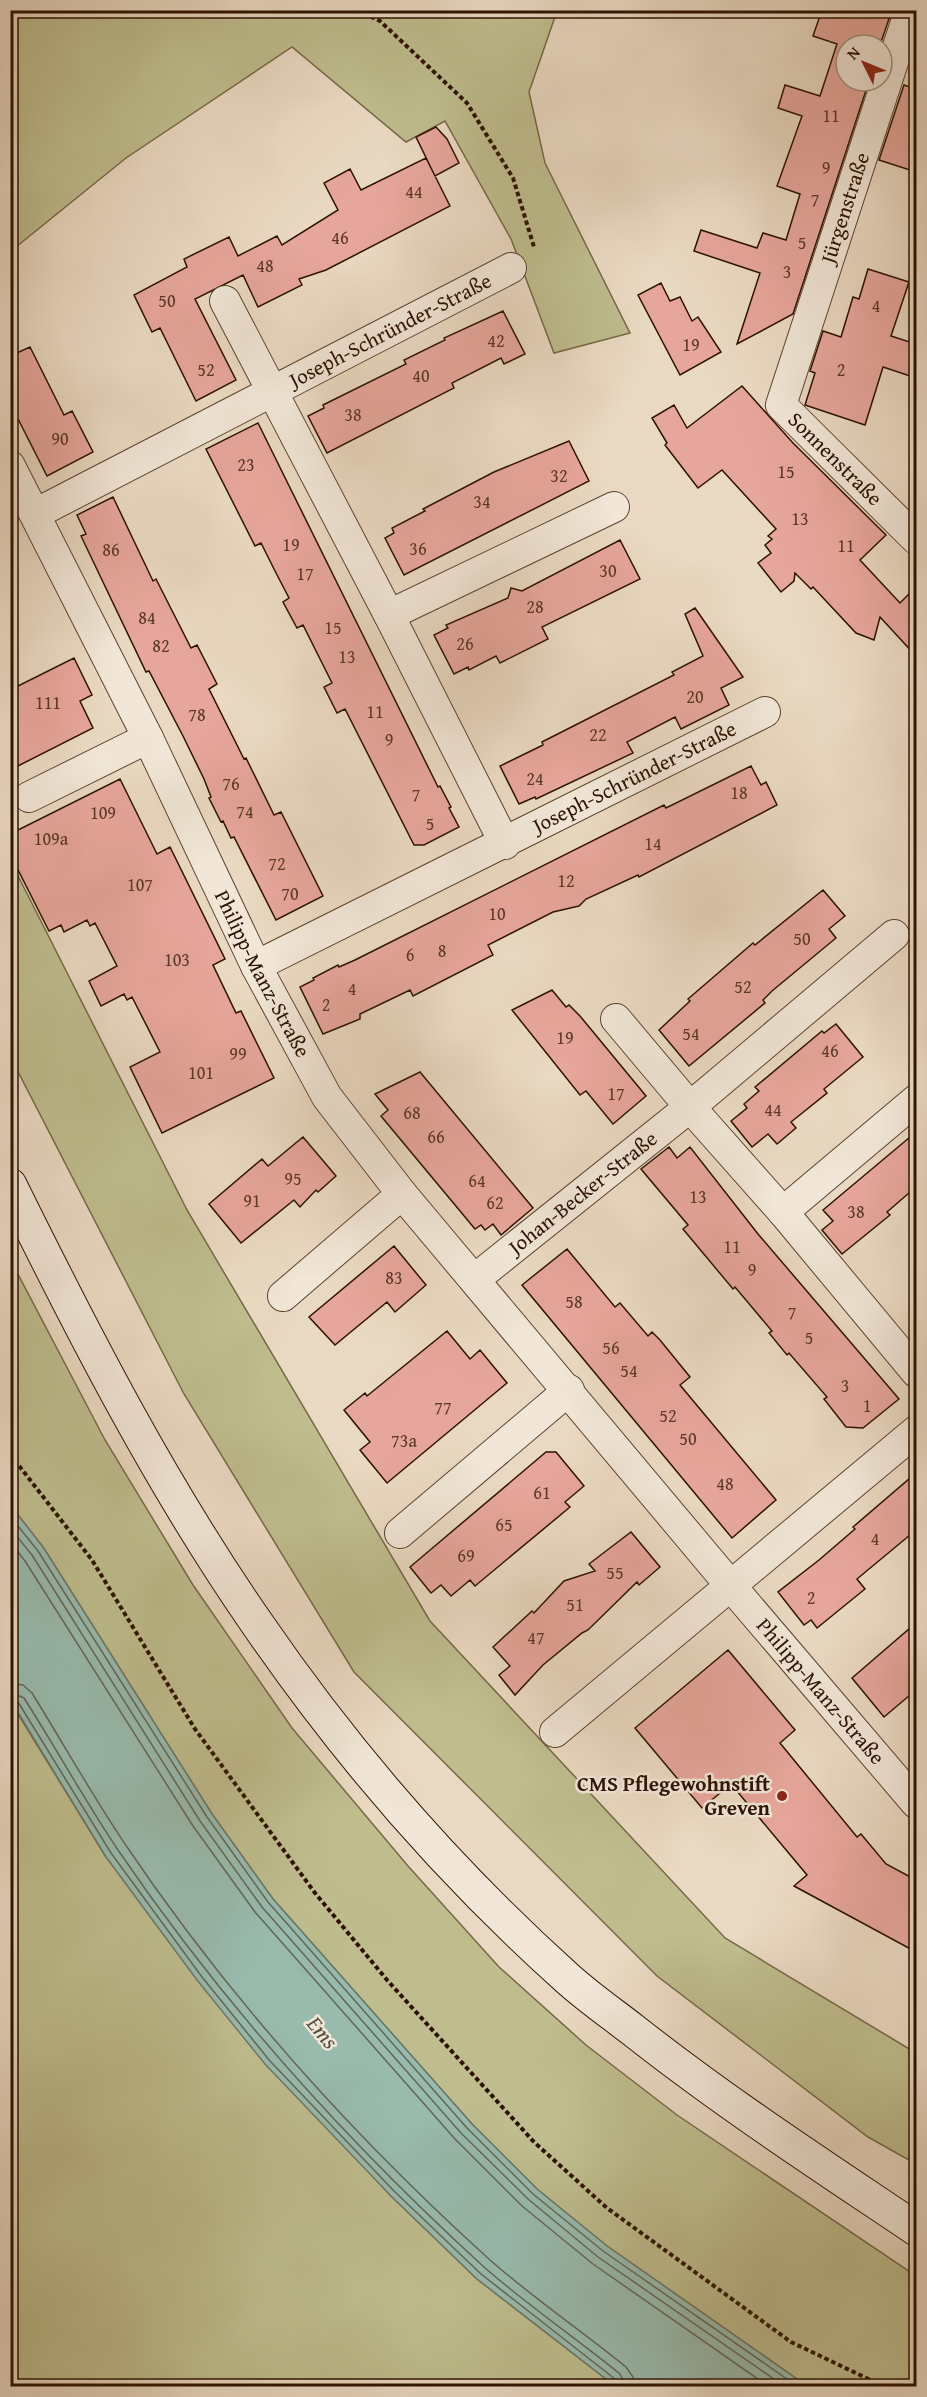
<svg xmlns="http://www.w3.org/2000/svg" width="927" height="2397" font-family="'Gentium Book Plus',serif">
	<rect width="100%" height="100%" fill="#ead9c2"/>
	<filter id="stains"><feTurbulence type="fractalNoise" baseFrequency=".00333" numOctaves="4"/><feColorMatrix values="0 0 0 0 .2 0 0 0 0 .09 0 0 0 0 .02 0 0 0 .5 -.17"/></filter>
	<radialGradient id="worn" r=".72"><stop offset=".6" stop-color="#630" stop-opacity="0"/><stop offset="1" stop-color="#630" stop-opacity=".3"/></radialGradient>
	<path fill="#bfbd8e" stroke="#766847" stroke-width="1.5" d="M11 11H557L529 92 545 163 630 333 554 353 511 239 445 121 406 142 292 47 126 158 11 251Z
		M10 860 187 1210 430 1621 725 1938 916 2053V2164L868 2137 657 1976 354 1672 184 1394 11 1058Z
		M10 1259 105 1440 193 1585 292 1728 408 1866 499 1967 586 2045 677 2115 916 2276V2386H807L607 2246 537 2189 472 2124 273 1899 212 1814 43 1547 11 1506Z
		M10 1701 106 1857 390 2195 477 2279 615 2386H11Z"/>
	<path fill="#98bbae" stroke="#6d7768" stroke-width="1.5" d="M11 1506 43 1547 212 1814 273 1899 472 2124 537 2189 607 2246 807 2386H615L477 2279 390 2195 265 2064 197 1980 106 1857 11 1701Z"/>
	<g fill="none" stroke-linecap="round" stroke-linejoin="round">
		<path stroke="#626657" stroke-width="1.5" d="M10 1516 38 1551 207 1817 268 1902 467 2128 533 2194 603 2251 797 2386
			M10 1528 32 1555 200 1821 262 1907 461 2133 528 2199 598 2257 784 2386
			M10 1542 25 1561 193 1826 255 1912 455 2139 522 2206 593 2264 768 2386
			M10 1683 23 1685 32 1693C63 1743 92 1795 125 1844 228 1997 354 2137 490 2260 533 2298 582 2331 626 2367L633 2377 635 2386
			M10 1692 24 1698C56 1748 85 1801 118 1850 222 2003 347 2142 484 2267 527 2305 576 2338 620 2374L626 2386
			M10 1699 18 1702 111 1853 202 1977 270 2061 394 2191 481 2274 615 2379 618 2386"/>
	</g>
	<path fill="#e7a69b" stroke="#2c1200" stroke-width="1.5" d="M822 10H892L880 45H846V81H869L793 314 737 344 760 273 694 251 701 230 757 248 763 233 786 240 800 194 777 186 802 116 778 108 785 85 820 96 837 44 813 36Z
		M904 85 916 89V172L879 160Z
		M436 127 447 139 459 163 435 176 416 137Z
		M426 158 450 206 326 270 299 279 302 285 258 307 243 275 195 299 236 380 196 401 160 328 152 332 134 295 187 267 184 259 229 237 238 256 277 236 282 245 338 210 324 183 350 169 361 190Z
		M868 269 909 282 891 336 916 344V378L883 367 865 425 805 405 815 373 810 371 823 331 841 337 853 297 859 299Z
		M661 283 670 301 680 297 692 321 698 317 721 352 680 375 638 295Z
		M503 311 525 354 504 364 501 358 452 383 454 388 327 453 308 416 324 408 323 405 406 364 404 360 445 340 444 338Z
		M30 347 64 415 72 411 93 452 47 476 10 403V356Z
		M742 386 793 443 886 535 860 560 900 603 916 587V656L880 617 874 640 856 633 813 587 811 589 795 573 794 581 781 592 758 563 771 553 765 545 772 539 768 536 776 529 722 470 698 488 665 445 667 443 652 418 674 405 687 428Z
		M258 423 438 787 440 786 451 807 449 808 459 827 424 845H414L345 709 337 713 324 687 332 683 303 625 297 628 283 602 289 598 275 571 261 543 255 546 206 449Z
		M569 441 589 481 404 575 385 538 394 533 392 528 425 511 423 509 494 472Z
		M113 497 153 581 156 579 191 648 197 645 217 684 209 689 244 759 246 758 274 815 281 812 323 896 276 920 234 837 231 838 223 821 221 822 209 798 211 797 204 779 183 736 149 671 146 672 81 536 86 534 77 515Z
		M620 540 640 579 542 627 548 639 500 663 496 656 469 670 468 667 454 674 434 635 448 628 446 625 508 598 511 588 522 591Z
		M695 608 743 677 721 688 729 705 681 729 675 717 627 742 633 753 536 799 535 797 519 804 500 766 543 745 542 742 674 675 672 672 703 656 685 614Z
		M74 658 92 695 80 701 93 728 10 770V690Z
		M751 766 761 785 766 782 777 805 639 877 638 875 586 899 579 906 553 912 488 945 493 955 413 996 410 990 360 1014V1019L323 1034 300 987 314 980 313 978 338 965 339 967 355 960 664 805 666 808Z
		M120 779 157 854 170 847 225 959 213 965 236 1013 241 1011 274 1078 162 1133 130 1067 160 1052 132 997 127 1000 124 994 101 1006 89 981 117 966 95 923 90 926 87 920 64 932 61 925 49 931 10 854V834Z
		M823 890 845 916 829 929 836 938 772 991 763 1000 765 1003 689 1066 659 1030 690 1001 688 999 753 943 755 945Z
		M552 990 566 1007 569 1005 580 1016 646 1096 613 1124 586 1091 580 1095 512 1010Z
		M836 1024 863 1057 824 1089 827 1093 791 1122 796 1128 777 1144 768 1134 752 1147 731 1121 747 1108 744 1104 759 1091 755 1087 822 1031 824 1033Z
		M420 1072 533 1208 501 1235 493 1224 485 1230 481 1225 475 1229 381 1116 388 1110 375 1094Z
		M916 1132V1187L887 1212 890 1215 842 1254 822 1230 833 1221 823 1210Z
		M303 1137 336 1176 318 1192 316 1190 300 1207 294 1200 241 1243 209 1204 262 1159 268 1166Z
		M669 1147 677 1158 690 1147 758 1234 899 1399 863 1428 846 1427 824 1399 827 1397 789 1353 787 1355 769 1333 772 1331 735 1287 733 1289 683 1229 688 1225 641 1169Z
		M394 1246 426 1285 395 1312 387 1302 335 1345 309 1317Z
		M567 1249 615 1307 620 1303 648 1336 652 1332 660 1340 690 1377 680 1385 776 1500 732 1538 522 1285Z
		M447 1331 470 1359 480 1350 507 1383 387 1483 360 1450 370 1442 344 1410 365 1393 367 1396Z
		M546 1452H556L584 1486 565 1502 570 1507 475 1586 470 1580 451 1596 441 1585 431 1593 410 1567Z
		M916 1473V1530L857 1579 865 1589 817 1628 811 1620 804 1625 778 1592 819 1560 855 1529 853 1527Z
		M631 1532 660 1567 639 1585 637 1582 588 1630 582 1633 543 1665 515 1695 499 1675 510 1666 493 1647 532 1611 534 1613 564 1581 595 1571 589 1564Z
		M916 1623V1690L884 1717 852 1678Z
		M728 1650 795 1730 780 1743 857 1837 861 1834 886 1864 916 1880V1952L794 1886 807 1875 731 1784 702 1808 635 1728Z"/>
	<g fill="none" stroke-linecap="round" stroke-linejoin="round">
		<defs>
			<g id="minor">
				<path id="s1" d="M910 10 781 405 916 539"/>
				<path d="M225 301 389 615"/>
				<path id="s2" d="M10 466 148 738 256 966 327 1097 402 1194 730 1585 916 1803"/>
				<path id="s3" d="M35 514 511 268"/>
				<path d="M29 797 148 738"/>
				<path d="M505 844 389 615 614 507"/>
				<path id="s4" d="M256 966 765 712"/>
				<path d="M616 1019 690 1107 783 1212 916 1372"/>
				<path d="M783 1212 916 1100"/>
				<path id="s5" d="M475 1279 690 1107 894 935"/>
				<path d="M283 1296 402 1194"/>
				<path d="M400 1533 569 1390"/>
				<path d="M555 1732 916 1431"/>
			</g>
			<path id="secondary" d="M10 1185C84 1335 161 1485 256 1622 345 1752 450 1873 567 1978 588 1997 611 2013 633 2030 724 2102 821 2165 916 2229"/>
		</defs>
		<use href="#minor" stroke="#5c4430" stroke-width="32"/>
		<use href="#secondary" stroke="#2c1200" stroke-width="35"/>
		<path stroke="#2c1200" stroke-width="4" stroke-dasharray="4.5 3" stroke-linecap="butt" d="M357 10 380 21 467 103 513 178 534 247
			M10 1454 92 1560 195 1729 315 1893 387 1980 534 2142 607 2208 791 2342 883 2386"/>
		<use href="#minor" stroke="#f1e6d7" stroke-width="30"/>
		<use href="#secondary" stroke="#f1e6d7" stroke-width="33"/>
	</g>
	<circle fill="#8f2418" stroke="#f1e6d7" stroke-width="2" cx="782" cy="1796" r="6"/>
	<g text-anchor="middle" stroke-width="5" stroke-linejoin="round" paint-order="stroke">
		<g font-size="18" fill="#5b3727">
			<text x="831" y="122">11</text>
			<text x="826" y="174">9</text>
			<text x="414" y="198">44</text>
			<text x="815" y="206">7</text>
			<text x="340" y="244">46</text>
			<text x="802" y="249">5</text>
			<text x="265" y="272">48</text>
			<text x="787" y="278">3</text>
			<text x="167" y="307">50</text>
			<text x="876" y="312">4</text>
			<text x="496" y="347">42</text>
			<text x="691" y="351">19</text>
			<text x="206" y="376">52</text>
			<text x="841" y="376">2</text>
			<text x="421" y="382">40</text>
			<text x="353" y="421">38</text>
			<text x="60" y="445">90</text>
			<text x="246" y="471">23</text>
			<text x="786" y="478">15</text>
			<text x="559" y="482">32</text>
			<text x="482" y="508">34</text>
			<text x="800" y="525">13</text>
			<text x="291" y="551">19</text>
			<text x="846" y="552">11</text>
			<text x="418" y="555">36</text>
			<text x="111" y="556">86</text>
			<text x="608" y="577">30</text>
			<text x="305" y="580">17</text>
			<text x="535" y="613">28</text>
			<text x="147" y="624">84</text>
			<text x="333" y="634">15</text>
			<text x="465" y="650">26</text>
			<text x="161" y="652">82</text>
			<text x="347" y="663">13</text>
			<text x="695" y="703">20</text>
			<text x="48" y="709">111</text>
			<text x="375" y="718">11</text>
			<text x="197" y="721">78</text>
			<text x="598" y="741">22</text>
			<text x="389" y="746">9</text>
			<text x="535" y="785">24</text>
			<text x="231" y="790">76</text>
			<text x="739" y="799">18</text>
			<text x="416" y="801">7</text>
			<text x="245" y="818">74</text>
			<text x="103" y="819">109</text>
			<text x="430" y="830">5</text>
			<text x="51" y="845">109a</text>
			<text x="653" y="850">14</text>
			<text x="277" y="870">72</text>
			<text x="566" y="887">12</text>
			<text x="140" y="891">107</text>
			<text x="290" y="900">70</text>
			<text x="497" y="920">10</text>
			<text x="802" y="945">50</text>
			<text x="442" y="957">8</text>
			<text x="410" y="961">6</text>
			<text x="177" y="966">103</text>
			<text x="743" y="993">52</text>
			<text x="352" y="995">4</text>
			<text x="326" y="1011">2</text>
			<text x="691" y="1040">54</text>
			<text x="565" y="1044">19</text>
			<text x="830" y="1057">46</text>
			<text x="238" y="1060">99</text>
			<text x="201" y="1079">101</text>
			<text x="616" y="1100">17</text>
			<text x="773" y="1116">44</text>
			<text x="412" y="1119">68</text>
			<text x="436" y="1143">66</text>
			<text x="293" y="1185">95</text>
			<text x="477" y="1187">64</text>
			<text x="698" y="1203">13</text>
			<text x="252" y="1207">91</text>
			<text x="495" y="1209">62</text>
			<text x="856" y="1218">38</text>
			<text x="732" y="1253">11</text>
			<text x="752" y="1276">9</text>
			<text x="394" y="1284">83</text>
			<text x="574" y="1308">58</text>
			<text x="792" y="1319">7</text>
			<text x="809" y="1344">5</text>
			<text x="611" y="1354">56</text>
			<text x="629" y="1377">54</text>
			<text x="845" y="1392">3</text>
			<text x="867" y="1412">1</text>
			<text x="443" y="1414">77</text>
			<text x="668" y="1422">52</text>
			<text x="688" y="1445">50</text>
			<text x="404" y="1447">73a</text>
			<text x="725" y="1490">48</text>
			<text x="542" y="1499">61</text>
			<text x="504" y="1531">65</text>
			<text x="875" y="1545">4</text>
			<text x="466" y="1562">69</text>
			<text x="615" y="1579">55</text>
			<text x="811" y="1604">2</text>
			<text x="575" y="1611">51</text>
			<text x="536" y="1644">47</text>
		</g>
		<g font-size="21" fill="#2c1200" stroke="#f1e6d7">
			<text transform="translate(845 208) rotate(-72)" y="7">Jürgenstraße</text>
			<text dy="7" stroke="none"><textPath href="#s3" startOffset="400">Joseph-Schründer-Straße</textPath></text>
			<text dy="7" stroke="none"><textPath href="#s1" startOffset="492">Sonnenstraße</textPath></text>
			<text dy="7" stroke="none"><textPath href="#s4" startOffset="423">Joseph-Schründer-Straße</textPath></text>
			<text dy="7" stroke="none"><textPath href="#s2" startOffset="567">Philipp-Manz-Straße</textPath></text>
			<text dy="7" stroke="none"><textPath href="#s5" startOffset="138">Johan-Becker-Straße</textPath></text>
			<text dy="7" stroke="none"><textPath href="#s2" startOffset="1479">Philipp-Manz-Straße</textPath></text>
		</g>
		<g font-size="21" font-weight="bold" fill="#2c1200" stroke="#f1e6d7" text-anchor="end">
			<text x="770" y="1791">CMS Pflegewohnstift<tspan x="770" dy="24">Greven</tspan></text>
		</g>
		<g font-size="22" font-style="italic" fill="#524d3d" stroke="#f1e6d7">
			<text transform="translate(323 2032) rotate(50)" y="8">Ems</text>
		</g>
	</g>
	<rect width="927" height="2397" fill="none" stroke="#ead9c2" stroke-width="36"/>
	<rect x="12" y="12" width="903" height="2373" fill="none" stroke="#2c1200" stroke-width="3"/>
	<rect x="18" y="18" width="891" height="2361" fill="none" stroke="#2c1200" stroke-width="1.5"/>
	<g transform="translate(864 63) rotate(313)"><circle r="28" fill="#f1e6d7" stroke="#a29181" stroke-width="1.5"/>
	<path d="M0-4.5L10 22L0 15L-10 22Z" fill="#8f2418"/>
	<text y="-9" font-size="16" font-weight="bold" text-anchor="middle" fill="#2c1200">N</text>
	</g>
	<rect width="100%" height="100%" filter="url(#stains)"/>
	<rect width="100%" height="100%" fill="url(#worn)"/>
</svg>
